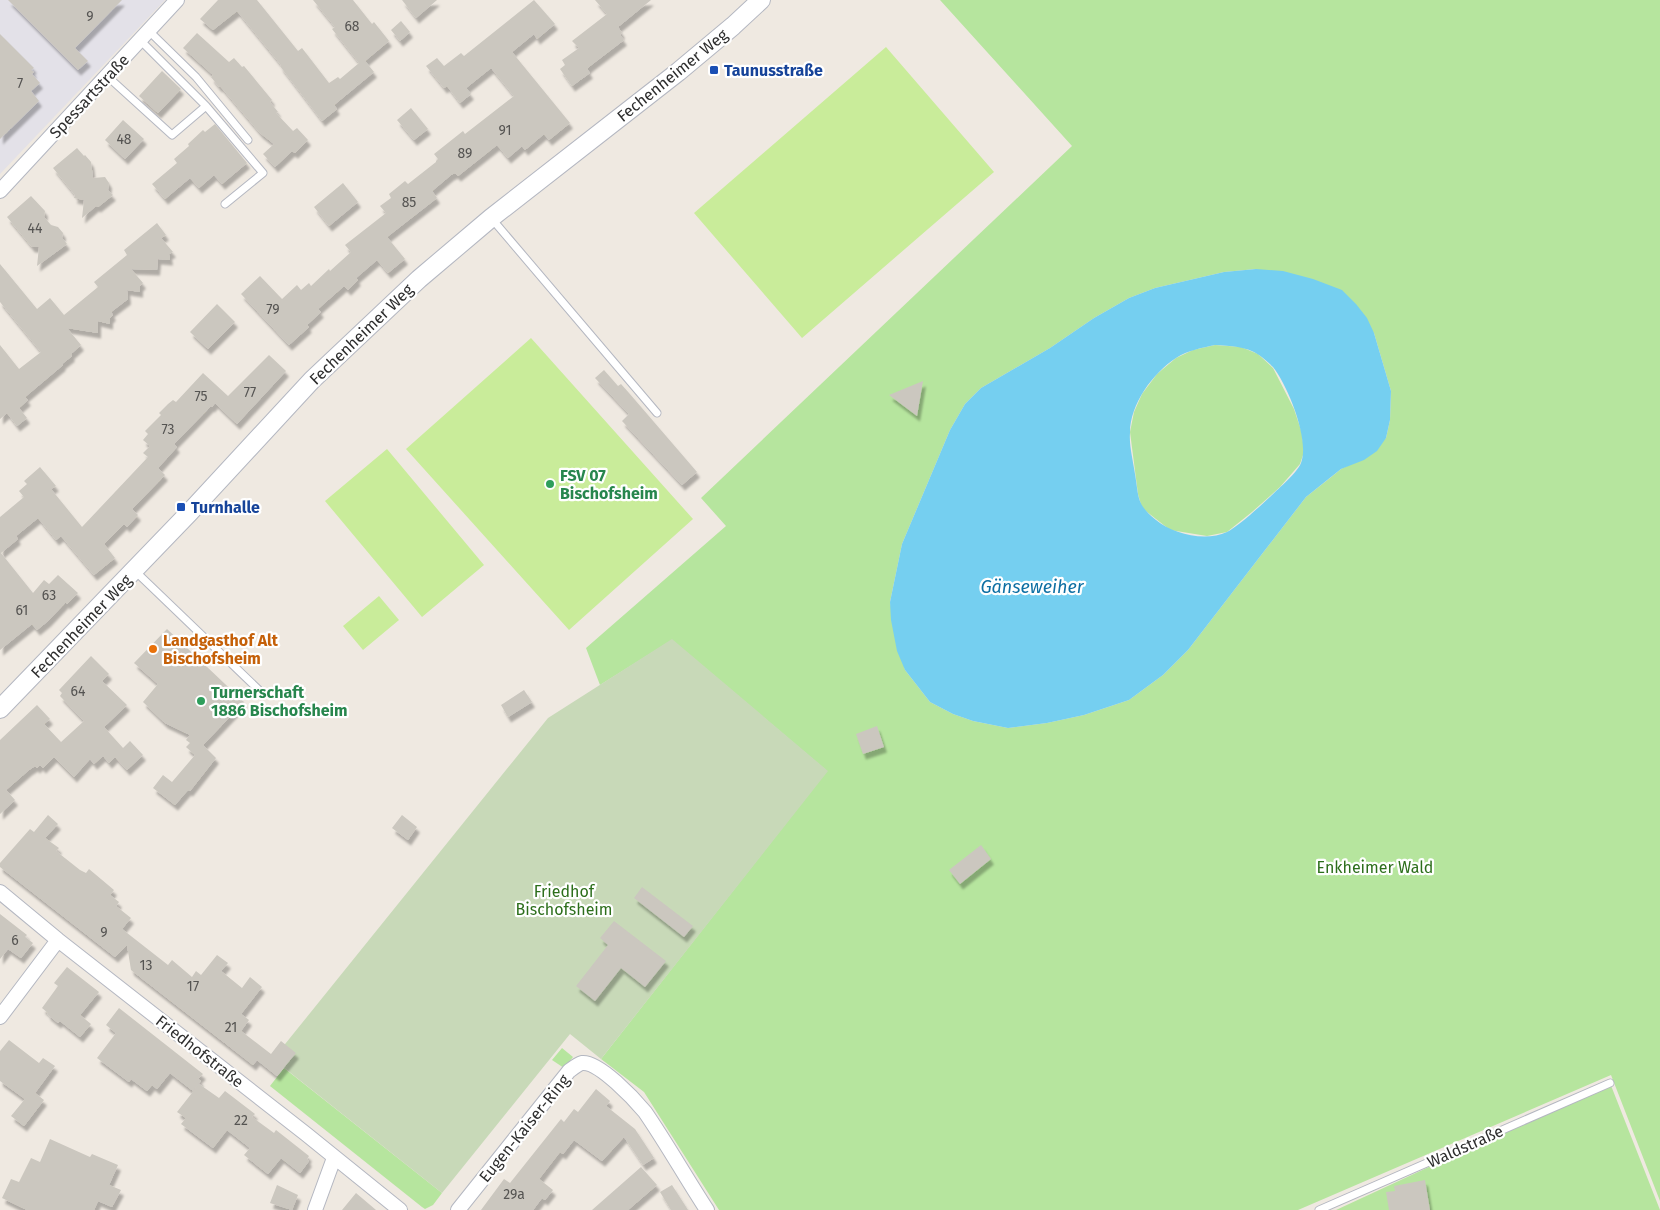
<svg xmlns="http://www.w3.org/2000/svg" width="1660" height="1210" font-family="'Fira Sans',sans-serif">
	<defs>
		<filter id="shadow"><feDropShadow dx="3" dy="5.5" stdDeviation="1" flood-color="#0004"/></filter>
	</defs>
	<rect width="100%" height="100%" fill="#efe9e1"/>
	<path fill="#e3e1e8" d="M0 0H165L0 174Z"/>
	<path fill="#b6e59e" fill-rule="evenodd" d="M940 0H1660V1201L1611 1075 1298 1210H719L644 1092 601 1059 827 771 672 640 600 685 586 648 726 526 701 498 1072 146ZM1256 269 1374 333 1391 391 1390 420 1386 438 1351 464 1341 469 1330 478 1306 497 1188 650 1163 675 1129 700 1084 715 1047 723 1008 728 973 721 953 714 930 702 905 670 890 602 902 544 950 430 965 404 981 388 1050 348 1094 318 1129 298 1155 288 1224 272Z
		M1215 345 1241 347 1258 354 1273 368 1294 409 1302 433 1304 452 1300 464 1280 487 1252 512 1227 532 1207 536 1170 530 1142 508 1138 494 1130 432 1134 412 1142 394 1157 374 1176 358 1193 350Z
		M562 1048 573 1057 564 1068 552 1060Z
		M284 1068 442 1193 433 1205 425 1209 422 1207 270 1086Z
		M1610 1083 1660 1210H1336Z"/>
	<path fill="#c8d9b8" d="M672 639 828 771 601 1059 570 1034 442 1193 273 1059 548 718Z"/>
	<path fill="#c9ec9a" d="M886 47 994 172 802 338 694 213Z
		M531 338 693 519 569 630 406 449Z
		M387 449 484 565 422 617 325 501Z
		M379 596 399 620 363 650 343 626Z"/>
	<path fill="#75cff0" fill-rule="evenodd" d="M1256 269 1283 271 1313 279 1342 290 1356 304 1367 318 1374 333 1391 391 1390 420 1386 438 1377 451 1364 460 1341 469 1306 497 1188 650 1163 675 1129 700 1084 715 1047 723 1008 728 973 721 953 714 930 702 905 670 897 651 891 620 890 602 902 544 950 430 965 404 981 388 1050 348 1094 318 1129 298 1155 288 1224 272ZM1215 345C1230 346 1246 346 1259 355 1263 358 1269 363 1273 367 1288 386 1310 440 1301 463 1297 473 1279 488 1271 496 1260 506 1239 526 1227 532 1205 542 1173 534 1156 520 1136 504 1139 497 1135 474 1133 460 1129 446 1130 433 1130 404 1153 373 1176 358 1188 350 1202 348 1215 345Z"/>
	<path fill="#cbc7bf" filter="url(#shadow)" d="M8 0H122L75 48 88 61 78 70Z
		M218 0H257L298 51 302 48 329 83 338 77 340 79 359 63 332 29 335 27 313 0H353L372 24 374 22 389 41 365 61 374 72 334 105 337 109 322 121 280 66 281 65 237 11 213 30 200 19Z
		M402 0H437L416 18Z
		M534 0 555 24 537 39 534 34 512 52 570 123 549 140 544 134 525 150 522 146 508 158 497 145 458 176 455 173 451 175 432 191 437 198 387 237 405 259 388 273 377 260 356 278 358 280 348 290 344 286 318 309 321 312 307 325 309 327 289 345 241 294 260 276 282 299 297 285 301 290 309 283 311 286 329 269 330 271 351 252 345 245 386 213 380 206 391 198 389 194 405 181 408 184 436 162V161L438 159 434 154 463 131 465 134 514 96 491 68 466 88 471 94 460 103 447 86 444 88 426 66 437 58 444 66 461 53 464 56Z
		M595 0H651L618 27 622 33 620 35 624 40 590 66 587 69 590 73 572 86 560 69 565 65 562 60 579 48 572 41 607 14Z
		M401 21 410 32 400 41 391 30Z
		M197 33 229 62 234 58 242 67 244 66 272 100 270 102 278 112 276 113 293 131 297 128 308 140 295 153 292 151 275 167 263 154 274 144 260 133 220 86 219 87 211 77 213 75 183 48Z
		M0 34 34 68 31 70 34 72 32 74 40 83 31 91 39 101 0 139Z
		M162 71 181 89 158 113 139 96Z
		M411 108 428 129 414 140 397 120Z
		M123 120 144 139 125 159 105 140Z
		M215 124 247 163 222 184 214 175 199 188 190 178 165 199 152 184 177 163 174 159 189 146 188 144 203 130 205 132Z
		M77 148 84 156 85 155 91 162 93 178 105 177 109 183 108 190 113 195 98 207 96 206 82 218 84 200 74 198 75 195 53 168Z
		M343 183 358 202 329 226 314 207Z
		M31 196 45 211 44 217 51 225 58 227 63 233 62 238 67 244 37 266 39 247H32L7 217Z
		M157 223 166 235 161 238 173 252 169 254 170 260 158 259 157 270 131 269 143 283 140 286V292L127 290 128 299 111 312 113 315 110 318V324L98 321V333L67 328 81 345 71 354 72 356 62 364 63 365 25 397 28 400 19 408 27 418 17 426 7 413 0 419V345L19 369 41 352 0 302V264L37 309 50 298 64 315 98 287 94 282 127 255 124 250Z
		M217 304 235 322 208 349 190 332Z
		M269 355 286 371 237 424 215 403 212 407 211 406 174 444 177 447 158 468 165 475 132 509 138 515 127 527 124 524 104 544 115 558 94 575 61 536 56 540 38 518 16 536 18 539 1 553 33 593 44 580 49 584 58 575 78 593 67 604 66 602 48 621 37 630 32 624 0 650V517L24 497 19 491 27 484 24 481 40 467 56 486 51 489 82 527 148 457 143 453 150 446 143 440 148 434 145 431 161 415 159 413 168 404 173 400 176 402 203 373 228 396Z
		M604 370 618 386 621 384 629 393 697 472 682 485 622 421 629 414 595 378Z
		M923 381 917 416 889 395Z
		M167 629 244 702 203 745 216 758 190 791 188 790 175 805 153 788 163 775 172 782 195 755 186 747 190 743 186 740 190 735 165 723 143 702 158 684 134 663Z
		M91 656 109 674 102 681 127 705 104 727 123 748 130 741 143 755 127 770 115 757 109 763 103 756 94 764 90 759 74 777 54 757 43 768 40 765 37 768 35 766 29 770 6 790 15 800 0 814V740L37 705 50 719 44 724 61 742 84 721 60 696 62 693 59 690Z
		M524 690 532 702 508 717 501 705Z
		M877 726 884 747 863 754 856 734Z
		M48 815 58 824 45 838 59 848 56 851 80 870 86 873 89 869 114 890 110 895 119 902 116 906 131 918 122 929 168 965 172 960 192 977 196 971 201 975 217 955 228 963 221 971 242 988 250 977 262 987 241 1014 249 1020 241 1031 271 1054 281 1041 296 1053 277 1076 257 1060 253 1065 131 970 127 945 115 957 0 867V863L30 829 34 832Z
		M402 815 417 827 408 840 392 828Z
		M981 845 991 859 960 884 949 870Z
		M642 887 693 926 684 937 634 898Z
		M0 914 27 935 25 937 33 943 21 958 8 949 0 959Z
		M614 921 666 961 645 987 621 968 595 1001 576 986 608 945 600 938Z
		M67 967 99 992 80 1015 91 1024 80 1037 60 1021 58 1023 47 1014 48 1013 42 1008 58 986 54 983Z
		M119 1008 203 1074 198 1079 201 1081 193 1091 170 1073 157 1089 152 1085 147 1091 131 1079 129 1082 97 1058 116 1033 106 1025Z
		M9 1040 39 1063 43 1058 55 1066 35 1093 44 1100 24 1126 11 1116 25 1099 0 1081V1051Z
		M199 1084 219 1098 225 1091 255 1114 252 1117 274 1133 276 1130 309 1156 307 1159 309 1161 300 1173 281 1158 268 1174 244 1155 250 1148 227 1130 213 1148 181 1124 186 1118 177 1112Z
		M596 1089 610 1101 606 1106 635 1129 654 1158 643 1165 624 1137 602 1161 574 1140 563 1154 560 1152 539 1179 553 1190 545 1200 542 1198 533 1210H481L504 1179 510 1183 561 1119 564 1122 574 1109 578 1112Z
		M50 1139 90 1157 92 1154 118 1165 109 1185 121 1190 112 1207 98 1201 94 1210H27L2 1198 11 1179 19 1182 31 1158 40 1162Z
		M641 1167 657 1185 628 1210H592Z
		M1425 1180 1430 1210H1389L1386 1192 1395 1191 1394 1186Z
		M277 1185 298 1195 292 1210 270 1203Z
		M672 1185 688 1210H671L660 1192Z
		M356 1193 376 1210H342Z"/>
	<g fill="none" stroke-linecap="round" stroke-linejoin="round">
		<defs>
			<path id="service" d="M149 31 196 77 248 140
				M107 76 172 135 206 106 140 40
				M206 106 263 173 225 204
				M492 219 657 413
				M134 570 260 691
				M1319 1210 1610 1083"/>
			<path id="minor" d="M0 191 177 0
				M0 892 58 940 306 1134 400 1210
				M0 1017 58 940
				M315 1210 334 1158
				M458 1210 569 1071C573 1068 578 1064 582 1063 599 1061 635 1100 645 1112 667 1144 686 1178 707 1210"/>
			<path id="tertiary" d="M0 709 189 513 312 380 419 279 491 218 678 72 733 26 761 0"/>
		</defs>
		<use href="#service" stroke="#b4b7c1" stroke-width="9"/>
		<use href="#minor" stroke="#b4b7c1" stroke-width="16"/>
		<use href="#tertiary" stroke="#b4b7c1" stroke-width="20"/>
		<use href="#service" stroke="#fff" stroke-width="7"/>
		<use href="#minor" stroke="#fff" stroke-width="14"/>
		<use href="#tertiary" stroke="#fff" stroke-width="18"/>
	</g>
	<g fill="#1a4fb4" stroke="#fff" stroke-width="2">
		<rect x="709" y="65" width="10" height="10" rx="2.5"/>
		<rect x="176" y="502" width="10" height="10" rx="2.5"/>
	</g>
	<g fill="#2e9e5b" stroke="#fff" stroke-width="2">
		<circle cx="550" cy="484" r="5"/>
		<circle cx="201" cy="701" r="5"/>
	</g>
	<circle fill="#e8710a" stroke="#fff" stroke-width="2" cx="153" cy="649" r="5"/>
	<g text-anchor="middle" stroke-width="4.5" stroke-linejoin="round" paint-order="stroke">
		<g font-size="14" fill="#555452">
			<text x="90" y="21">9</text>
			<text x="352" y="31">68</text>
			<text x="20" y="88">7</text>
			<text x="505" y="135">91</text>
			<text x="124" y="144">48</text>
			<text x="465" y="158">89</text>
			<text x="409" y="207">85</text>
			<text x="35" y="233">44</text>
			<text x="273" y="314">79</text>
			<text x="250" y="397">77</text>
			<text x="201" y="401">75</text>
			<text x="168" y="434">73</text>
			<text x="49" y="600">63</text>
			<text x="22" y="615">61</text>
			<text x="78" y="696">64</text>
			<text x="104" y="937">9</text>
			<text x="15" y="945">6</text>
			<text x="146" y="970">13</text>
			<text x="193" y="991">17</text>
			<text x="231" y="1032">21</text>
			<text x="241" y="1125">22</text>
			<text x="514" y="1199">29a</text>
		</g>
		<g font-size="16" font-weight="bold" fill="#164399" stroke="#fff" text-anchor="start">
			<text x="724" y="76">Taunusstraße</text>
			<text x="191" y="513">Turnhalle</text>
		</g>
		<g font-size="16" fill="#2e2e2e" stroke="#fff">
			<text transform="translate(672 75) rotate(-39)" y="6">Fechenheimer Weg</text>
			<text transform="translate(89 96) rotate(-47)" y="6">Spessartstraße</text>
			<text transform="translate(361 334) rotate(-44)" y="6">Fechenheimer Weg</text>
			<text transform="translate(81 626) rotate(-46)" y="6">Fechenheimer Weg</text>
			<text transform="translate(200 1051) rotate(38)" y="6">Friedhofstraße</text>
			<text transform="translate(524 1128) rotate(-51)" y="6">Eugen-Kaiser-Ring</text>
			<text transform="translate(1465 1146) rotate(-24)" y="6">Waldstraße</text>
		</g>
		<g font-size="16" font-weight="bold" fill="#27864d" stroke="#fff" text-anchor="start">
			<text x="560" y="481">FSV 07<tspan x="560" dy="18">Bischofsheim</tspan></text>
			<text x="211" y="698">Turnerschaft<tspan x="211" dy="18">1886 Bischofsheim</tspan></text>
		</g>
		<g font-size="16" font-weight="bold" fill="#c56008" stroke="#fff" text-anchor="start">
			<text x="163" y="646">Landgasthof Alt<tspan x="163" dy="18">Bischofsheim</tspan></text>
		</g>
		<g font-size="16" fill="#2c6e1b" stroke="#fff">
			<text x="1375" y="873">Enkheimer Wald</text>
			<text x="564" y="897">Friedhof<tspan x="564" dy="18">Bischofsheim</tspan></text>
		</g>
		<g font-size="18" font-style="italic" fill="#0d6fa3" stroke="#fff">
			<text x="1032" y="593">Gänseweiher</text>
		</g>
	</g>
</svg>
